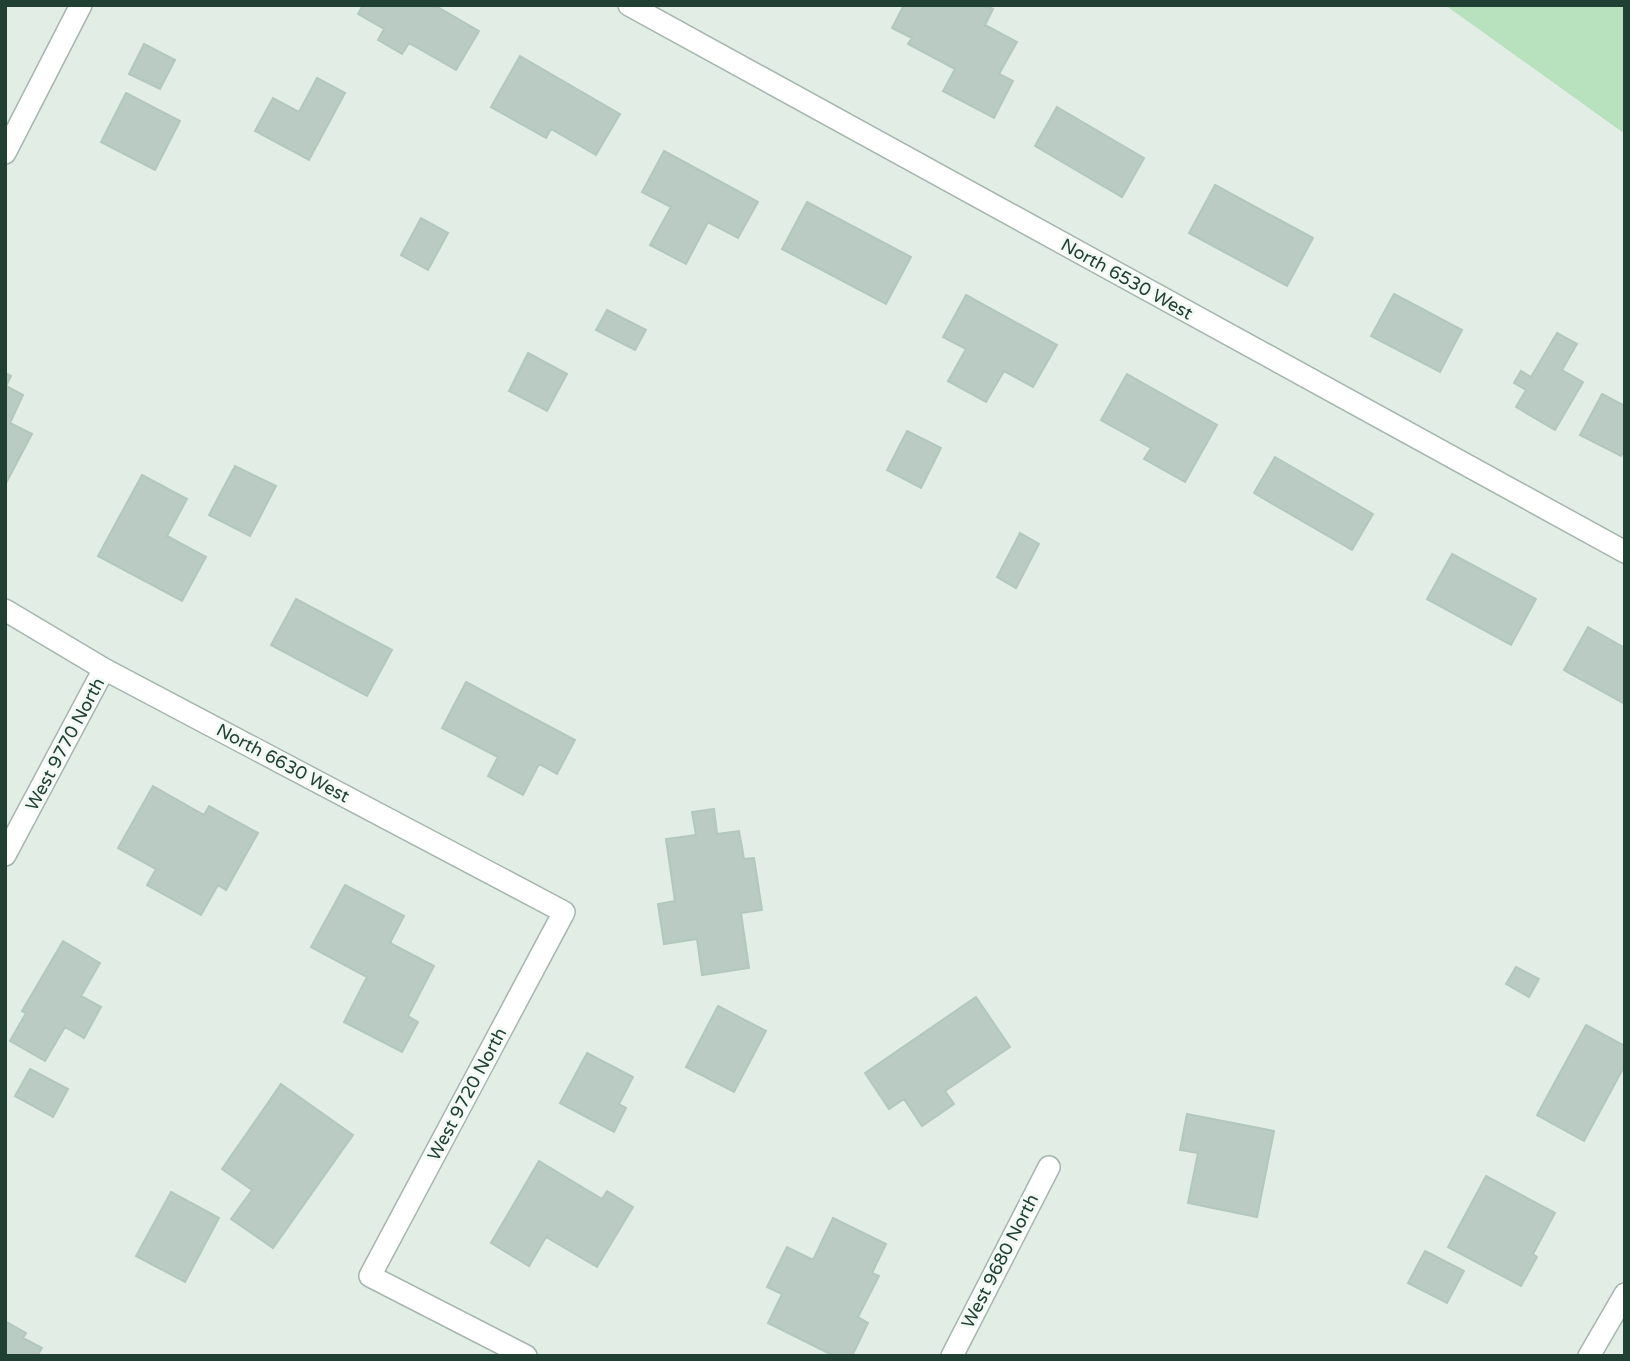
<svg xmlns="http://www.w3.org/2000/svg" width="1630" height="1361" font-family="'Varela Round',sans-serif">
	<rect width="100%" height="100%" fill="#e2ede6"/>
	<path fill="#b8e1be" d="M1445 5H1625V134Z"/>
	<path fill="#b9cbc2" stroke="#b3c8bc" stroke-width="2" d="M363 5H434L479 31 456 70 409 43 402 54 378 40 384 29 358 14Z
		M904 5H985L993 9 985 25 1017 42 999 74 1013 81 994 118 943 91 955 69 908 44 912 38 892 28Z
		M144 44 175 60 160 89 129 74Z
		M520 56 620 114 596 155 551 129 546 138 491 107Z
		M317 78 345 93 309 160 255 131 273 98 299 112Z
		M126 93 180 121 155 170 101 142Z
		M1057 107 1144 158 1122 197 1035 146Z
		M664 151 758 202 738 238 708 222 686 264 650 245 671 207 642 192Z
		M1215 185 1313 238 1287 286 1189 233Z
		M807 202 911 257 886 304 782 249Z
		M421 218 448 233 428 270 401 255Z
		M1394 294 1462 330 1440 372 1371 336Z
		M966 295 1057 345 1033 387 1004 371 986 402 948 381 966 349 943 337Z
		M607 310 646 330 635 350 596 330Z
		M1557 333 1577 344 1562 370 1583 382 1555 430 1516 407 1526 390 1514 383 1521 371 1531 377Z
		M528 353 567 374 547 411 509 391Z
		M5 373 11 376 6 386 23 395 10 423 32 434 5 485Z
		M1127 374 1217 425 1185 482 1144 459 1151 448 1101 420Z
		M1602 394 1625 406V449L1621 456 1580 435Z
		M907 431 941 448 921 488 887 470Z
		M1275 457 1373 514 1352 550 1254 493Z
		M235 466 276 486 250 536 209 515Z
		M142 475 187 499 167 536 206 557 182 601 98 556Z
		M1020 533 1039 544 1016 588 997 577Z
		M1452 554 1536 599 1511 645 1427 599Z
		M296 599 392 650 367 696 271 645Z
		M1588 627 1625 648V704L1564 670Z
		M466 682 575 740 557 774 539 764 523 795 488 776 498 757 442 728Z
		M153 786 204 815 209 806 258 833 226 890 218 885 201 915 147 885 156 869 118 848Z
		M714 809 717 834 739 831 744 859 754 858 762 910 741 913 749 968 702 975 697 939 664 944 658 904 675 901 666 839 696 835 692 812Z
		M345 885 404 916 390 943 434 966 408 1016 418 1022 402 1052 344 1022 367 977 311 947Z
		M63 941 100 963 81 996 101 1007 84 1038 65 1027 45 1061 10 1041 26 1013 22 1011Z
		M1516 967 1539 979 1529 997 1506 984Z
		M976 997 1010 1047 945 1091 954 1104 922 1126 904 1099 889 1109 865 1073Z
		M718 1006 766 1031 734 1092 686 1067Z
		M1586 1025 1625 1046V1065L1584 1141 1537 1115Z
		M587 1053 633 1077 619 1104 626 1108 614 1132 560 1103Z
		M30 1069 68 1089 53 1117 15 1096Z
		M281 1084 353 1135 273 1248 231 1219 252 1190 222 1169Z
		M1187 1114 1274 1131 1257 1217 1188 1203 1198 1153 1180 1150Z
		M539 1161 602 1199 607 1191 633 1207 597 1267 546 1237 529 1266 491 1243Z
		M1486 1176 1555 1213 1533 1254 1537 1257 1521 1286 1448 1247Z
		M171 1192 219 1218 185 1282 136 1256Z
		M833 1218 886 1244 872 1273 879 1276 858 1317 868 1323 852 1356H834L768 1323 782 1294 767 1287 787 1247 813 1260Z
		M1425 1251 1464 1271 1447 1303 1408 1283Z
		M5 1321 26 1333 23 1338 42 1348 37 1356H5Z"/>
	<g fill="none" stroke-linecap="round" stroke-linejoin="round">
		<defs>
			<path id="minor" d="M629 5 1625 552
				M5 153 81 5
				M5 610 104 669 564 912 370 1276 526 1356
				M5 855 104 669
				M952 1356 1049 1167"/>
			<path id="tertiary" d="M1589 1356 1625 1294"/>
		</defs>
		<use href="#minor" stroke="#a4b6ad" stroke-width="24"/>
		<use href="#tertiary" stroke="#a4b6ad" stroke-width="24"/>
		<use href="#minor" stroke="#fff" stroke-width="21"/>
		<use href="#tertiary" stroke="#fff" stroke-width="21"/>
	</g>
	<g text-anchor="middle" stroke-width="6" stroke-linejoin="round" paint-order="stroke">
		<g font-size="18" fill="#204033" stroke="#f3f9f5">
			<text transform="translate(1127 279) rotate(29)" y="6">North 6530 West</text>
			<text transform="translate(65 744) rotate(-62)" y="6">West 9770 North</text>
			<text transform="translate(283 763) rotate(28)" y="6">North 6630 West</text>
			<text transform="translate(467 1094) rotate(-62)" y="6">West 9720 North</text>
			<text transform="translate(1000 1261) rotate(-63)" y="6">West 9680 North</text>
		</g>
	</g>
	<rect width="1630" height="1361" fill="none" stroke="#204033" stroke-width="14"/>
</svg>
